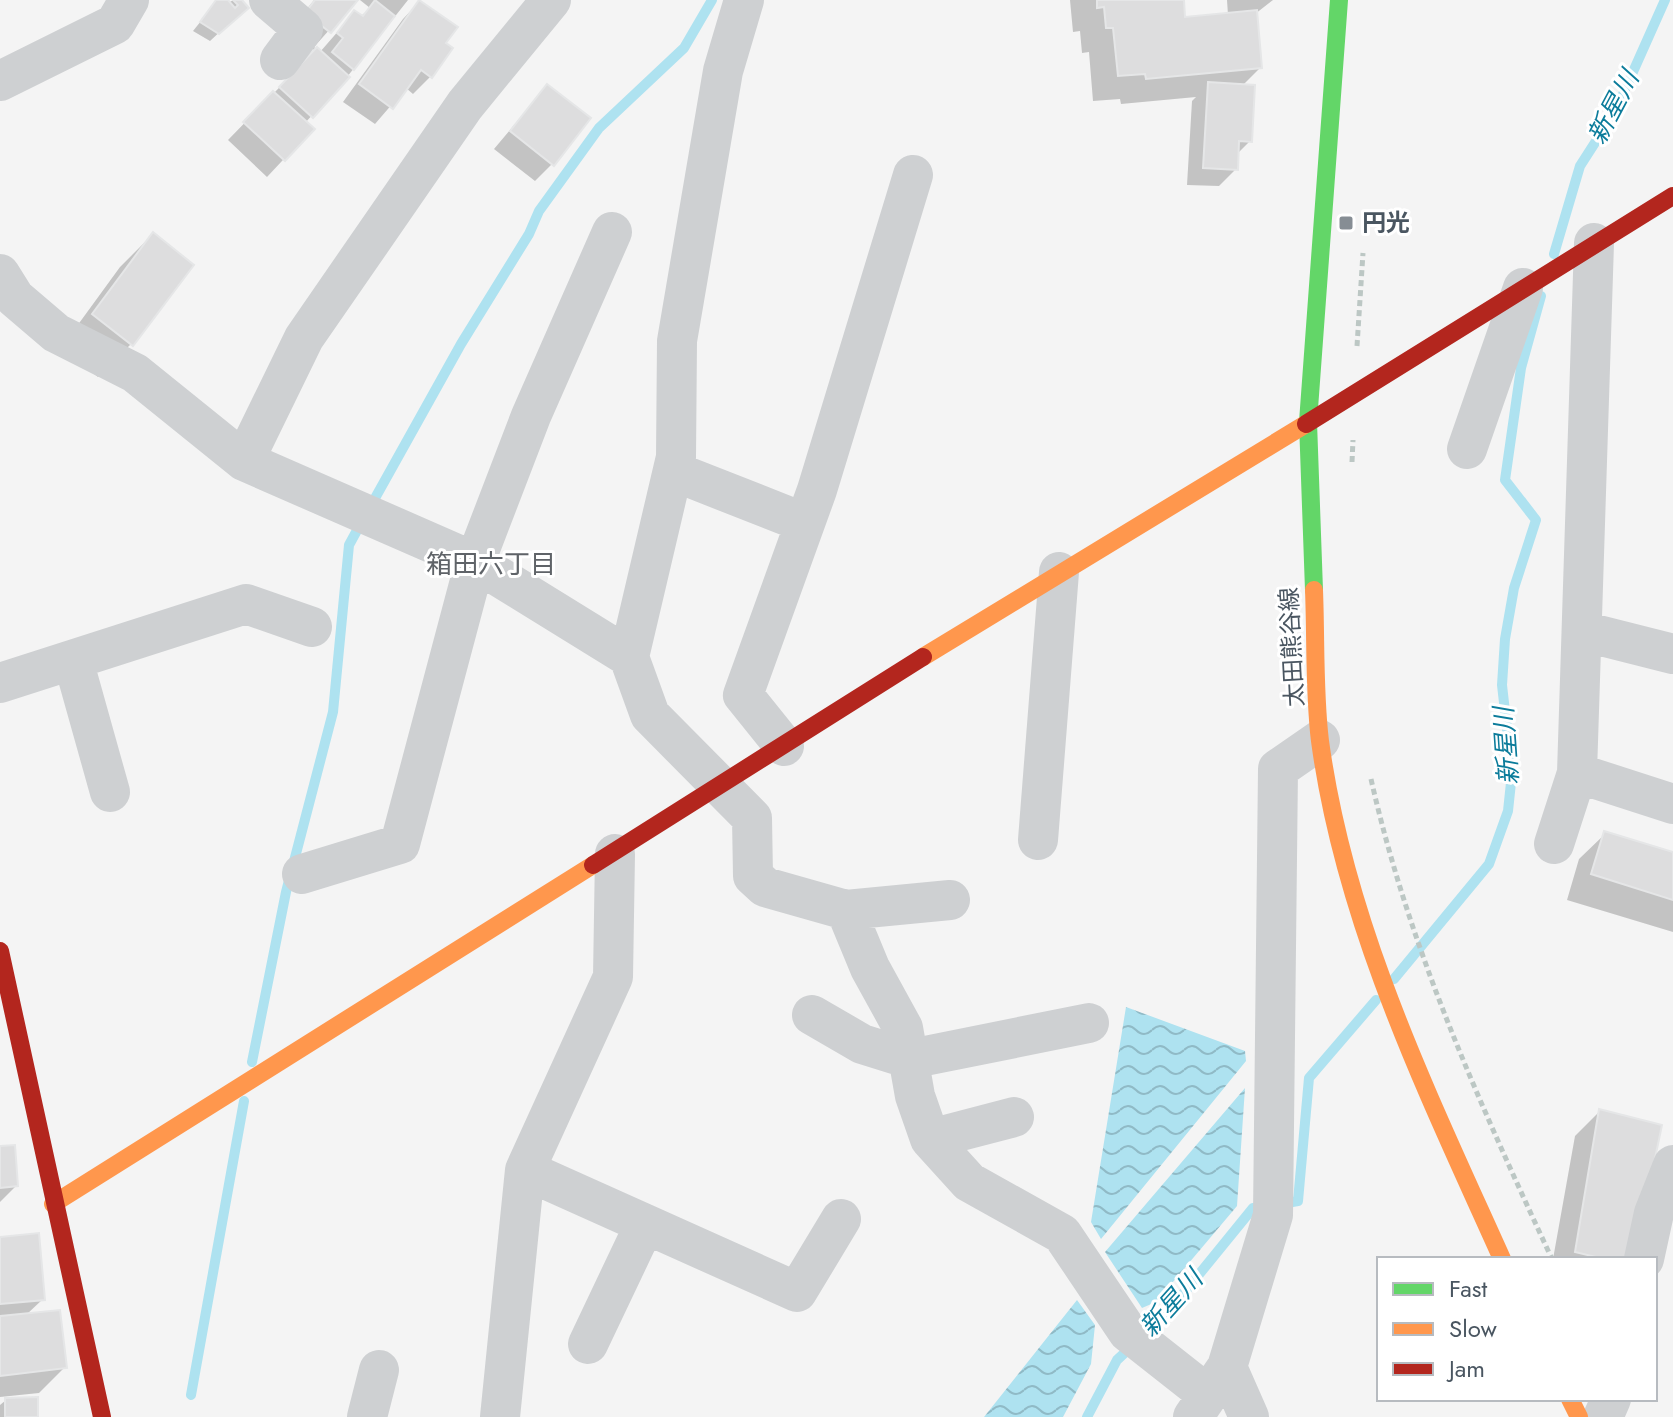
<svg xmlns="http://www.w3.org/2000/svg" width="1673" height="1417" font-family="Jost,'Noto Sans JP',sans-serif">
	<defs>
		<pattern id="water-waves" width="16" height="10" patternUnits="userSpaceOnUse" patternTransform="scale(2)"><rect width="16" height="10" fill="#aee2f0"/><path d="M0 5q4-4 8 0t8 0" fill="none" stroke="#90bac6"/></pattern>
	</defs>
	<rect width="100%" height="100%" fill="#f4f4f4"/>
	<path fill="url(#water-waves)" d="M1126 1007 1245 1051 1246 1061 1101 1239 1091 1222Z
		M1245 1088 1237 1206 1156 1302 1142 1308 1105 1252Z
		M1077 1300 1095 1325 1091 1364 1063 1417H984Z"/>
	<path fill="#0003" d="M234 0H239L238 15 210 41 193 31 209 11Z
		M314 0H356L314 47 320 52 354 13 360 17 370 8 360 0H408L347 77 305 123 312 129 267 177 228 140 315 51 290 30Z
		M1070 0H1182L1184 19 1228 15 1227 0H1273L1255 14 1260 68 1242 86 1250 141 1236 155V169L1219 186 1187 185 1192 101 1196 97 1121 104 1120 99 1093 101 1089 52 1082 53 1080 31 1073 32Z
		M419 2 443 44 450 48 430 77 413 94 406 88 375 124 343 102 403 19Z
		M547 86 552 164 535 181 494 149Z
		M153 234 131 344 98 377 61 348 120 267Z
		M1605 834 1673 854V932L1567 900 1579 859Z
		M1600 1111 1632 1259H1553L1575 1136Z
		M0 1148 16 1186 0 1202Z
		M0 1239 43 1299 26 1315 65 1367 39 1393 0 1397Z
		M6 1400 36 1417H0V1405Z"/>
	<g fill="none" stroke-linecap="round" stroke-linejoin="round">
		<path stroke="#aee2f0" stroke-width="10" d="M1554 254 1580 166 1616 110 1665 0
			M369 509 461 344 529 234 539 211 599 128 684 48 712 0
			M1394 979 1489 864 1508 811 1512 773 1502 685 1505 639 1514 588 1536 520 1505 480 1521 368 1541 296
			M252 1062 286 892 333 712 349 545 361 523
			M1281 1204 1298 1201 1309 1078 1376 1000
			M1143 1335 1170 1310 1253 1208 1265 1207
			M191 1395 244 1101
			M1087 1417 1117 1360 1132 1346"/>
	</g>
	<path fill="#ddddde" stroke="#e5e6e7" stroke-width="2" d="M216 0H228L235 8 238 5 233 0H242L249 8 219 34 200 22Z
		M315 0H358L331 33 305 13Z
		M375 0 395 16 354 70 332 52 343 38 337 33 354 10 363 16Z
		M419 0 458 27 446 43 453 48 432 78 421 70 393 109 359 84Z
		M1097 0H1184L1185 17 1257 10 1262 68 1146 79 1145 74 1118 76 1113 28H1106L1104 7 1097 8Z
		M317 47 350 77 313 118 279 87Z
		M1208 82 1255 85 1252 142 1239 141 1238 170 1203 168Z
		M547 84 591 118 554 166 510 131Z
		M273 91 315 129 285 161 243 122Z
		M153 232 194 265 133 346 92 314Z
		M1604 831 1673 852V900L1591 874Z
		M1599 1109 1662 1125 1634 1259H1604L1575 1252Z
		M15 1145 18 1186 0 1188V1146Z
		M39 1233 45 1300 0 1304V1237Z
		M60 1310 67 1368 0 1376V1316Z
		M38 1397V1417H5V1398Z"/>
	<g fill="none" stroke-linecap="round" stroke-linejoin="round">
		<path stroke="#bcc7c4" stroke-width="5" stroke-dasharray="6 4" stroke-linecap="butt" d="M1357 346 1363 253
			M1352 462 1353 440
			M1371 779C1409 948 1479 1102 1552 1259"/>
		<path stroke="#ced0d2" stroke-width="40" d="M269 0 303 29 280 60
			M0 81 115 24 129 0
			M0 274 15 298 56 333 135 373 244 461 475 562 629 657 650 715 752 818 753 876 765 887 846 910 870 968 903 1028 915 1096 930 1139 969 1182 1062 1234 1128 1332 1208 1395
			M1467 449 1523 288
			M244 461 304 338 465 105 551 0
			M673 471 805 523
			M1582 631 1673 654
			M629 657 676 457 677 341 723 71 744 0
			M73 660 110 792
			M0 683 246 604 312 627
			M784 746 743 695 817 490 913 175
			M1577 773 1673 804
			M1038 840 1059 572
			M1554 844 1577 773 1594 243
			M615 854 613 977 525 1170 797 1292 841 1219
			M302 874 400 844 475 562 531 416 612 232
			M846 910 950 900
			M812 1015 862 1044 910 1059 1089 1023
			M930 1139 1014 1117
			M1644 1259 1654 1213 1673 1165
			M588 1344 645 1224
			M1227 1367 1249 1417
			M367 1417 379 1370
			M500 1417 525 1170
			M1193 1417 1227 1367 1273 1215 1278 769 1320 740
			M1603 1417 1611 1399"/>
		<path stroke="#63d668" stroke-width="18" d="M1314 590 1308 422 1339 0"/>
		<path stroke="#ff974d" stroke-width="18" d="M1314 590C1316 639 1314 692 1320 741 1345 925 1427 1092 1502 1259
			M923 657 1306 424
			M53 1204 593 865
			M1570 1399 1579 1417"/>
		<path stroke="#b3261e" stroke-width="18" d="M1306 424 1673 196
			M593 865 923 657
			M0 951 102 1417"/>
	</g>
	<rect fill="#868d94" stroke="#fff" stroke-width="3" x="1338" y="215" width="16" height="16" rx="4"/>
	<g text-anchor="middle" stroke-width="6" stroke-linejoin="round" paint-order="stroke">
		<g font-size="24" font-weight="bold" fill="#4a5661" stroke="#fff" text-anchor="start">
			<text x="1362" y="231">円光</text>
		</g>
		<g font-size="24" fill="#4a5661" stroke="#fff">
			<text transform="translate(1292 647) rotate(-93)" y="8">太田熊谷線</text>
		</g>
		<g font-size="26" font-style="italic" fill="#0c7c9b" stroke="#fff">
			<text transform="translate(1613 107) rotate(-62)" y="9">新星川</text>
			<text transform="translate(1506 746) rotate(-94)" y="9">新星川</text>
			<text transform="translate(1171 1303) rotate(-48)" y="9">新星川</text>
		</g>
		<g font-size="26" fill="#5f6368" stroke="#fff">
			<text x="491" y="573">箱田六丁目</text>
		</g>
	</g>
	<rect x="1377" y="1257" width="280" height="144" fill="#ffffff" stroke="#b7bbc0" stroke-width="2"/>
	<rect x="1393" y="1283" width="40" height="12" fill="#63d668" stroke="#b7bbc0" stroke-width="2"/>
	<text x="1449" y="1297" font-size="24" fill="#4a5661">Fast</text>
	<rect x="1393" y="1323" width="40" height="12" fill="#ff974d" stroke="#b7bbc0" stroke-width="2"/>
	<text x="1449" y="1337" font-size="24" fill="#4a5661">Slow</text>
	<rect x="1393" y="1363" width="40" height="12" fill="#b3261e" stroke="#b7bbc0" stroke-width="2"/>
	<text x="1449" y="1377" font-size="24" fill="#4a5661">Jam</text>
</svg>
